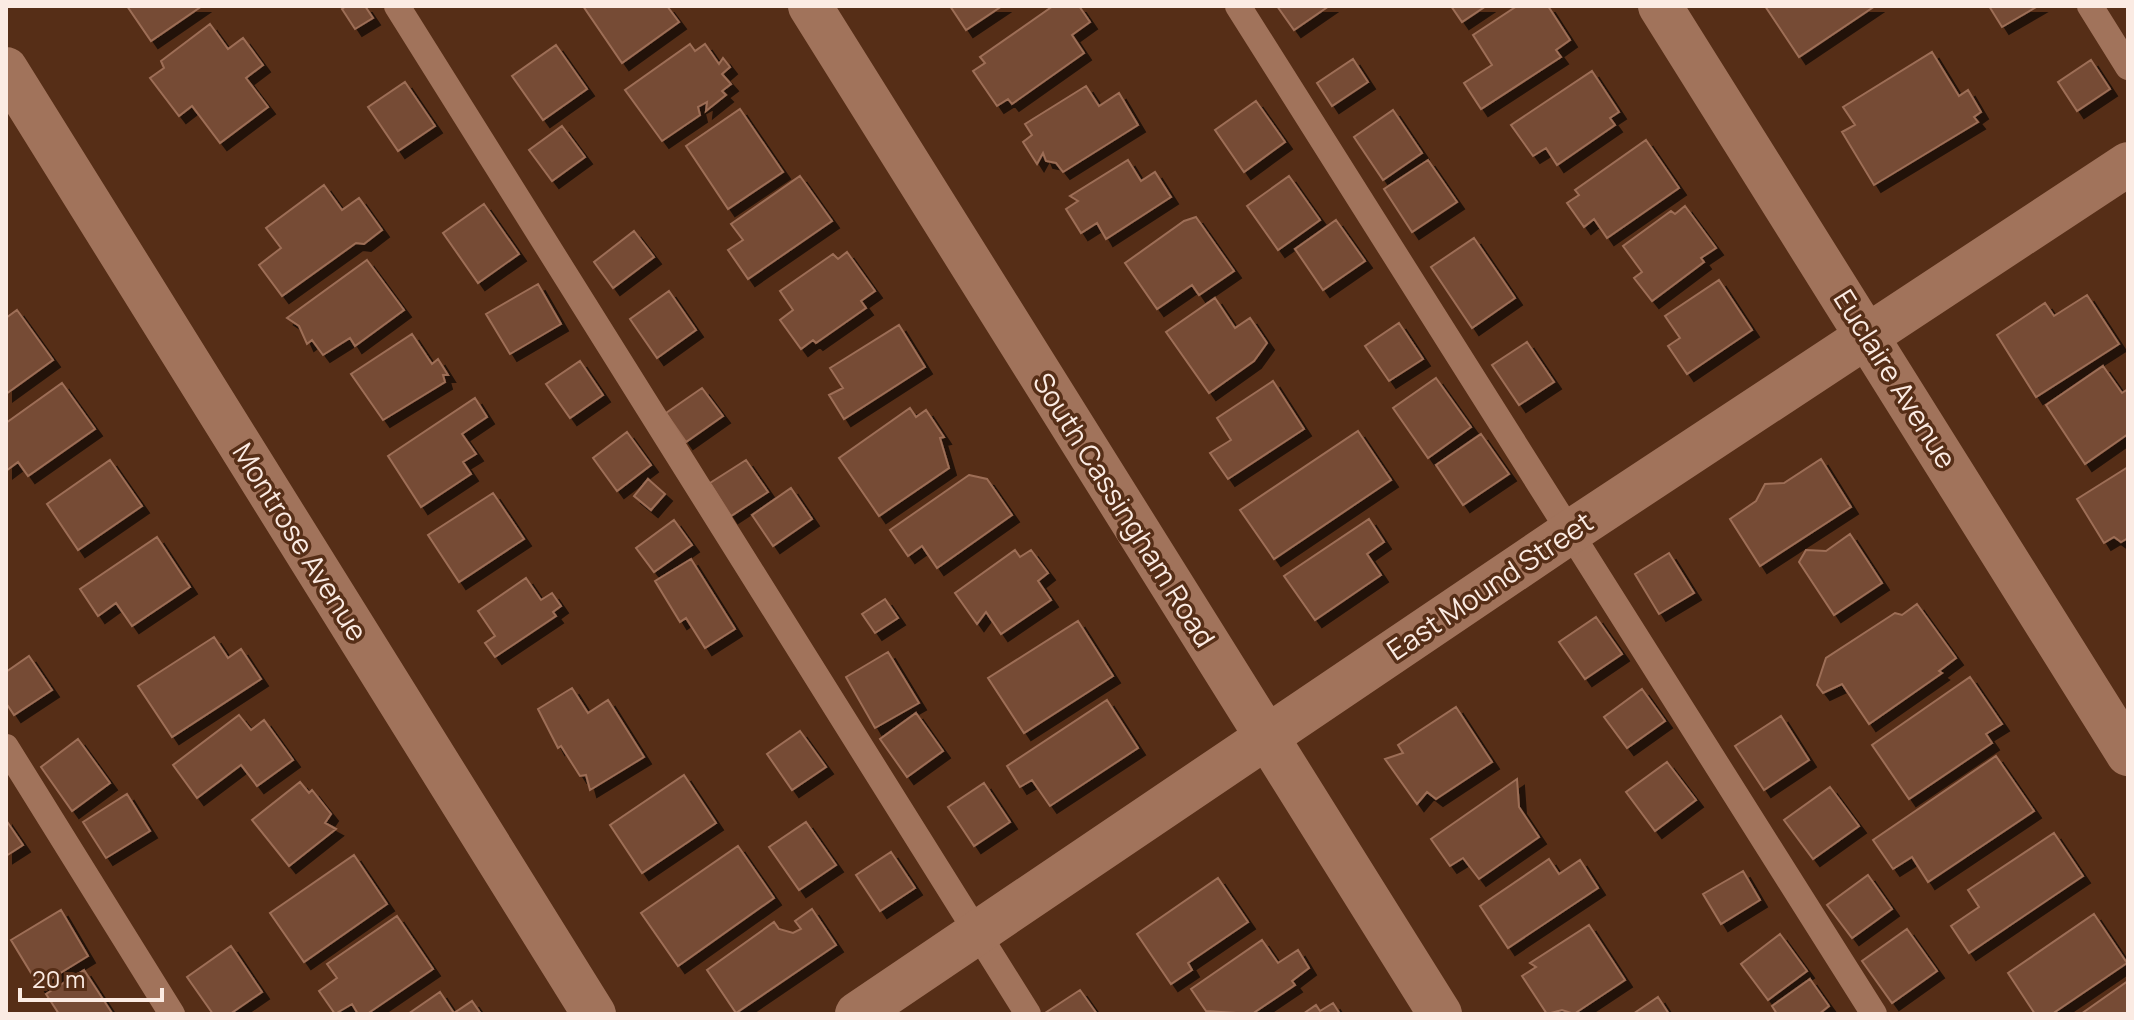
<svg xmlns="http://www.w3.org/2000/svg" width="2134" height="1020" font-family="Manrope,sans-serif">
	<defs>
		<filter id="shadow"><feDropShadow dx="7" dy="7" stdDeviation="0" flood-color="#0009"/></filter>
	</defs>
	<rect width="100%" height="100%" fill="#562e17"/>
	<path fill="#764b34" stroke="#9d6e57" stroke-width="2" filter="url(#shadow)" d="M127 6H202L151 41Z
		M346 6H365L373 18 355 29 342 9Z
		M583 6H667L679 22 622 63Z
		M950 6H1002L966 30Z
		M1053 6H1079L1090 22 1072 35 1084 53 1012 104 1008 99 997 106 973 71 985 63 980 57Z
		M1277 6H1329L1294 30Z
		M1451 6H1486L1462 22Z
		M1517 6H1548L1570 40 1556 50 1561 57 1481 109 1464 83 1492 65 1473 35Z
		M1765 6H1875L1799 57Z
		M1989 6H2038L2002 27Z
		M210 24 228 49 243 38 263 65 246 78 268 107 220 143 192 106 179 116 150 78 164 68 161 61Z
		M690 44 695 51 705 44 719 64 723 58 730 67 722 74 731 84 722 91 726 95 706 111 707 102 698 107 700 115 662 141 625 90Z
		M556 45 587 89 543 120 512 76Z
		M1932 52 1959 96 1968 90 1981 112 1974 117 1978 122 1874 185 1842 132 1855 125 1843 107Z
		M1353 59 1368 82 1332 106 1317 83Z
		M2091 60 2110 89 2077 111 2058 82Z
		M1592 71 1619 112 1610 118 1615 125 1557 165 1546 148 1533 156 1511 125Z
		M405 82 435 126 398 151 368 107Z
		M1086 86 1099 106 1119 93 1138 125 1063 172 1056 163 1046 161 1043 153 1037 164 1023 142 1032 135 1025 124Z
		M1256 101 1285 142 1244 172 1215 130Z
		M740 109 783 172 728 209 686 146Z
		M1393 110 1422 153 1383 180 1354 137Z
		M562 126 585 157 552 181 529 150Z
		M1646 140 1679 188 1607 238 1594 219 1584 227 1567 203 1579 195 1575 190Z
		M1128 160 1141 181 1155 172 1171 197 1106 239 1097 223 1081 233 1066 209 1078 201 1070 196Z
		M1428 160 1457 202 1412 232 1384 189Z
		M800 176 832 221 748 279 728 250 743 240 731 224Z
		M1289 176 1320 220 1278 250 1247 206Z
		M324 185 342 210 359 198 382 230 364 244 356 243 282 296 259 265 281 248 266 228Z
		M484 204 519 254 478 283 443 233Z
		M1685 206 1716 248 1701 258 1704 262 1652 301 1634 278 1642 272 1623 246 1671 211 1675 214Z
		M1196 217 1234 271 1199 295 1192 285 1157 309 1125 263 1184 221Z
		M1336 220 1365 261 1323 290 1295 249Z
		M634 231 654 257 613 288 594 262Z
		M1474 238 1515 298 1472 328 1431 267Z
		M847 252 875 291 861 301 866 308 816 343 813 340 801 349 780 320 793 310 780 291 833 254 838 259Z
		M367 260 404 310 355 346 350 338 323 355 312 340 307 344 299 326 287 318Z
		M1719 280 1752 330 1687 374 1668 346 1680 338 1665 316Z
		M538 284 561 324 510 354 486 314Z
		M669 291 696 330 657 358 630 319Z
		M2087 295 2119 344 2036 397 1997 335 2045 303 2054 316Z
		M1215 298 1235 328 1250 318 1267 343 1254 361 1209 393 1166 332Z
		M17 310 53 360 6 394V318Z
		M1399 323 1423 359 1389 381 1365 346Z
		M899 325 925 367 844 419 829 395 843 388 830 368Z
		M412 334 432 364 438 359 448 375H443L445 382 383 420 351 374Z
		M1527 342 1554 382 1519 405 1492 365Z
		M580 361 603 395 570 418 546 384Z
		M2103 366 2122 393 2128 389V434L2085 464 2046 405Z
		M1436 378 1471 427 1428 458 1393 408Z
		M1273 381 1304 429 1228 479 1210 453 1231 440 1217 418Z
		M62 383 95 429 28 476 18 462 6 471V423Z
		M702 388 723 416 686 442 666 413Z
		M475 398 487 417 462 434 476 454 463 462 471 474 421 507 388 456Z
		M910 408 916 417 926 410 944 437 940 438 949 468 879 516 839 458Z
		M1358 431 1391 480 1274 559 1240 510Z
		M627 432 651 465 617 491 593 458Z
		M1481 434 1509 474 1463 505 1436 465Z
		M1821 459 1851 507 1760 566 1730 519 1756 501 1765 484 1784 483Z
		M110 460 142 506 78 550 47 504Z
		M746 460 768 492 731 516 710 483Z
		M2128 467V538L2121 542 2114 537 2104 543 2077 499Z
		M969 475 987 479 1012 515 937 568 922 546 908 556 890 530Z
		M648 479 665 494 651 510 634 496Z
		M791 488 812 519 773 546 752 515Z
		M493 493 524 539 459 582 428 535Z
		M1369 519 1384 542 1367 554 1381 575 1315 620 1284 576Z
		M674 520 692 545 654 572 636 548Z
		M1850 534 1882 583 1834 615 1799 562 1806 550 1826 551Z
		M157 537 190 587 132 626 116 603 98 616 80 589Z
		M1015 550 1020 557 1031 550 1048 573 1038 581 1051 600 1001 634 986 612 977 624 955 593Z
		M1669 553 1694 593 1659 614 1635 574Z
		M691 559 735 629 705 648 686 618 680 622 655 581Z
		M526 578 541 600 552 593 561 606 553 612 556 616 495 657 485 643 495 636 478 611Z
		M885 599 898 618 875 633 862 614Z
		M1917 604 1956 658 1939 671 1942 673 1869 724 1842 684 1823 693 1817 685 1826 658 1895 613 1902 615Z
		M1596 617 1622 654 1585 679 1559 642Z
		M1078 621 1113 676 1024 733 988 678Z
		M214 637 228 658 241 649 261 679 172 737 138 686Z
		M888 652 919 703 875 728 846 677Z
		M29 656 52 690 14 715 6 703V672Z
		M1970 677 2002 724 1986 734 1992 743 1909 799 1872 745Z
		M572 688 588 713 608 700 644 757 590 790 586 775 580 776 561 746 558 748 538 709Z
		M1642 689 1665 721 1627 748 1604 717Z
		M1107 700 1138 748 1050 806 1032 780 1020 787 1007 766Z
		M1456 707 1492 762 1436 799 1427 792 1417 804 1385 759 1403 753 1398 745Z
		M916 713 943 751 907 777 880 739Z
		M239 715 251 730 264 720 293 760 257 786 241 765 197 798 173 765Z
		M1781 716 1809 760 1764 790 1735 746Z
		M800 731 826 767 792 790 767 754Z
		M78 739 110 783 72 811 41 767Z
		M1996 756 2034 811 1928 882 1912 857 1893 869 1873 840Z
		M1667 762 1696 800 1655 831 1626 792Z
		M684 775 716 823 642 873 610 825Z
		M1517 779 1519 807 1539 837 1479 879 1463 858 1450 866 1431 839Z
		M300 782 309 793 312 790 331 814 325 823 336 829 289 866 252 820Z
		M984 783 1010 822 974 846 948 807Z
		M1830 787 1859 826 1813 859 1784 820Z
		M127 794 150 831 106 858 83 822Z
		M6 820 23 845 6 856Z
		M806 822 836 865 799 890 769 847Z
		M2054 833 2083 876 1969 953 1951 926 1979 907 1968 890Z
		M738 846 774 898 678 966 641 913Z
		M891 852 915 888 880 911 856 875Z
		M354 855 387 904 304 962 270 913Z
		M1549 859 1559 874 1580 860 1598 888 1508 948 1480 906Z
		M1743 871 1760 900 1721 924 1703 894Z
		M1868 875 1892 909 1852 938 1827 905Z
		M1218 878 1248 922 1188 963 1192 970 1171 984 1137 934Z
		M812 909 836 945 736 1013 707 970 774 922 779 929 793 933 801 929 795 921Z
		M61 910 88 956 39 986 11 940Z
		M2094 914 2127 963 2052 1014H2035L2008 973Z
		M397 916 433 969 367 1014H358L352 1004 335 1014 319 991 337 978 327 964Z
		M1589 925 1625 980 1574 1014 1562 1010 1547 1014 1522 976 1536 967 1530 963Z
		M1907 929 1937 971 1892 1003 1862 961Z
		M1780 934 1807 971 1768 1000 1741 964Z
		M1262 940 1278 963 1298 950 1309 968 1292 981 1295 985 1252 1014 1206 1011 1191 989Z
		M231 946 262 992 230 1014H213L187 977Z
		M84 970 112 1013 111 1014H59L46 994Z
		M1810 979 1829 1006 1819 1014H1777L1772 1006Z
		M2128 981V1014H2081Z
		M1080 990 1097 1014H1045V1013Z
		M440 992 454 1013 472 1001 481 1014H408Z
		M1658 997 1669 1014H1633Z
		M1333 1003 1340 1014H1303L1316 1005 1320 1011Z"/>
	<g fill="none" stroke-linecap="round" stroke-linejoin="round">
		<path stroke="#a1735b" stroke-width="26" d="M397 6 1028 1014
			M1238 6 1874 1014
			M2090 6 2128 67
			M6 747 172 1014"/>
		<path stroke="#a1735b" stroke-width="44" d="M810 6 1440 1014
			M1660 6 2128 754
			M6 69 594 1014
			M857 1014 1570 532 2128 164"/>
	</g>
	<g text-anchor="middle" stroke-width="7" stroke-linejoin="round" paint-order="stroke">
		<g font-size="28" fill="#fbebe3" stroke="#562e17">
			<text transform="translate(1895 379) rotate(58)" y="10">Euclaire Avenue</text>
			<text transform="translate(1124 510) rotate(58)" y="10">South Cassingham Road</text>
			<text transform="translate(300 542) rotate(58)" y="10">Montrose Avenue</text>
			<text transform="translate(1490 586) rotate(-34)" y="10">East Mound Street</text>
		</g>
	</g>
	<rect width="2134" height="1020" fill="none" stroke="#fbebe3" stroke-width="16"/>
	<path d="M20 988v12h142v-12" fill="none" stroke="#fbebe3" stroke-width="4"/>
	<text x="32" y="988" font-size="24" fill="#fbebe3" stroke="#562e17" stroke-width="6" paint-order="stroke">20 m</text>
</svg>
